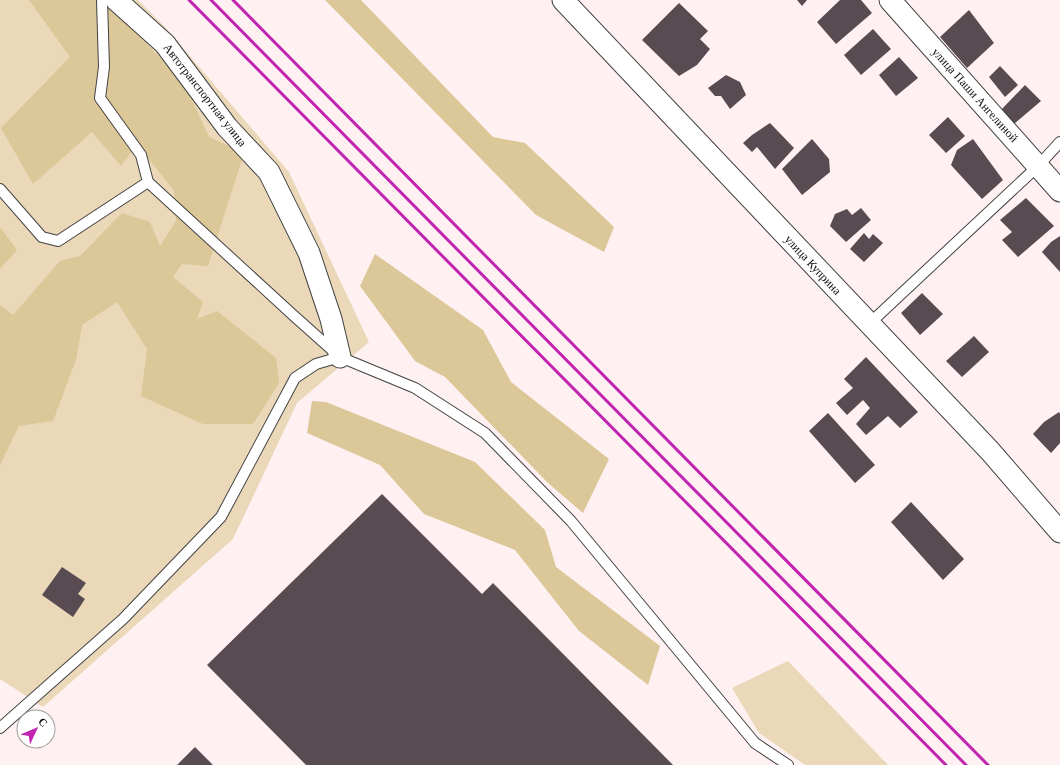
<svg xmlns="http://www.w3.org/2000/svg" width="1060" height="765" font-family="Georgia,serif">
	<rect width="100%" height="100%" fill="#fff1f1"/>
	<path fill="#ead8b9" d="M0 0H138L165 27 289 172 369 342 297 403 233 539 43 707 0 679Z
		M788 661 888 765H805L759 733 732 688Z"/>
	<path fill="#dcc798" d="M29 0H105L184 83 209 137 244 153 208 266 182 264 173 277 203 302 197 319 217 311 276 358 279 383 253 424H203L141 396 147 349 117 302 82 325 76 360 53 421 19 426 0 465V305L13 315 60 261 80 256 122 213 150 222 160 246 176 221 174 191 137 144 121 166 92 132 33 184 1 128 70 57Z
		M325 0H361L493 137 525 143 614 227 604 252 536 215Z
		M0 227 17 250 0 269Z
		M375 254 483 330 511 382 609 459 583 513 548 483 445 377 415 361 360 286Z
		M312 401 326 402 475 462 545 530 556 567 660 646 648 685 579 631 515 550 424 514 380 465 307 433Z"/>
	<path fill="#584b51" d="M797 0H807L802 6Z
		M840 0H861L872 13 836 44 817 22Z
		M679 3 708 31 700 39 710 49 697 65 679 76 642 40Z
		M969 10 994 43 967 68 940 37Z
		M873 29 891 49 861 75 844 55Z
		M899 57 918 78 896 96 879 75Z
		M1000 66 1018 85 1005 97 989 77Z
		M726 75 740 82 746 95 730 109 721 96H715L708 88Z
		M1025 85 1041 101 1014 124 1001 110Z
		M948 117 965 136 946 153 929 135Z
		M770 123 794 148 775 169 757 147 752 152 743 143 752 135Z
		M812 139 829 159 830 172 802 195 782 169Z
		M973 139 1003 180 982 199 951 165 957 150Z
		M1026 198 1054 226 1018 257 1002 240 1012 232 1000 220Z
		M861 208 871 220 846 242 830 226 835 214 847 209 852 215Z
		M864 233 869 239 873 234 883 243 864 262 850 249Z
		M1060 236V272L1042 252 1051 242Z
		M922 293 943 314 920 335 901 313Z
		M974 336 989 352 962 377 946 361Z
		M866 357 918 412 900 428 888 416 866 435 856 424 870 408 863 400 847 415 836 403 853 388 844 379Z
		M1059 412 1060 414V443L1051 453 1033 434 1044 422Z
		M828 413 875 465 855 483 809 431Z
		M382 494 482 594 493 583 673 765H306L207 665Z
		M911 502 964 559 943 580 891 522Z
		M62 567 86 583 78 594 85 599 73 617 42 595Z
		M195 747 213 765H177Z"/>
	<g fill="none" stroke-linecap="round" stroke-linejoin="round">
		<defs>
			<path id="lane" d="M102 0 104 67 100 98 141 155 148 182 293 315 340 357 415 388 485 433 571 521 755 743 788 765
				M0 189 42 237 58 241 148 182
				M869 324 1038 166 1060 142
				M0 728 123 619 221 517 295 378 316 364 340 357"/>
			<path id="street" d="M116 0 165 44 227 127 269 172 309 253 331 319 340 357
				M563 0 990 451 1060 532
				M890 0 1060 191"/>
		</defs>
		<use href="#lane" stroke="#424242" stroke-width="12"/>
		<use href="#street" stroke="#424242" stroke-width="23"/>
		<use href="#lane" stroke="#fff" stroke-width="10"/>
		<use href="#street" stroke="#fff" stroke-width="21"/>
		<path stroke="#c224b2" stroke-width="3" d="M189 0 946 765
			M211 0 966 765
			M233 0 988 765"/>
	</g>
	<g text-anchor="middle" stroke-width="4" stroke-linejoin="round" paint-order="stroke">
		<g font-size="12" fill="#0f0f0f" stroke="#fff">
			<text transform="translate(205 95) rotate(52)" y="4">Автотранспортная улица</text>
			<text transform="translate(975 95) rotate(48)" y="4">улица Паши Ангелиной</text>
			<text transform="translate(813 265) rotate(47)" y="4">улица Куприна</text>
		</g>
	</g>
	<g transform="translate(36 729) rotate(46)"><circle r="19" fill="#ffffff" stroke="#9f9f9f"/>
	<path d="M0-3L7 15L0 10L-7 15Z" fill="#c224b2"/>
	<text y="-6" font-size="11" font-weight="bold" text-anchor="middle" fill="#0f0f0f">С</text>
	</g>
</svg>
